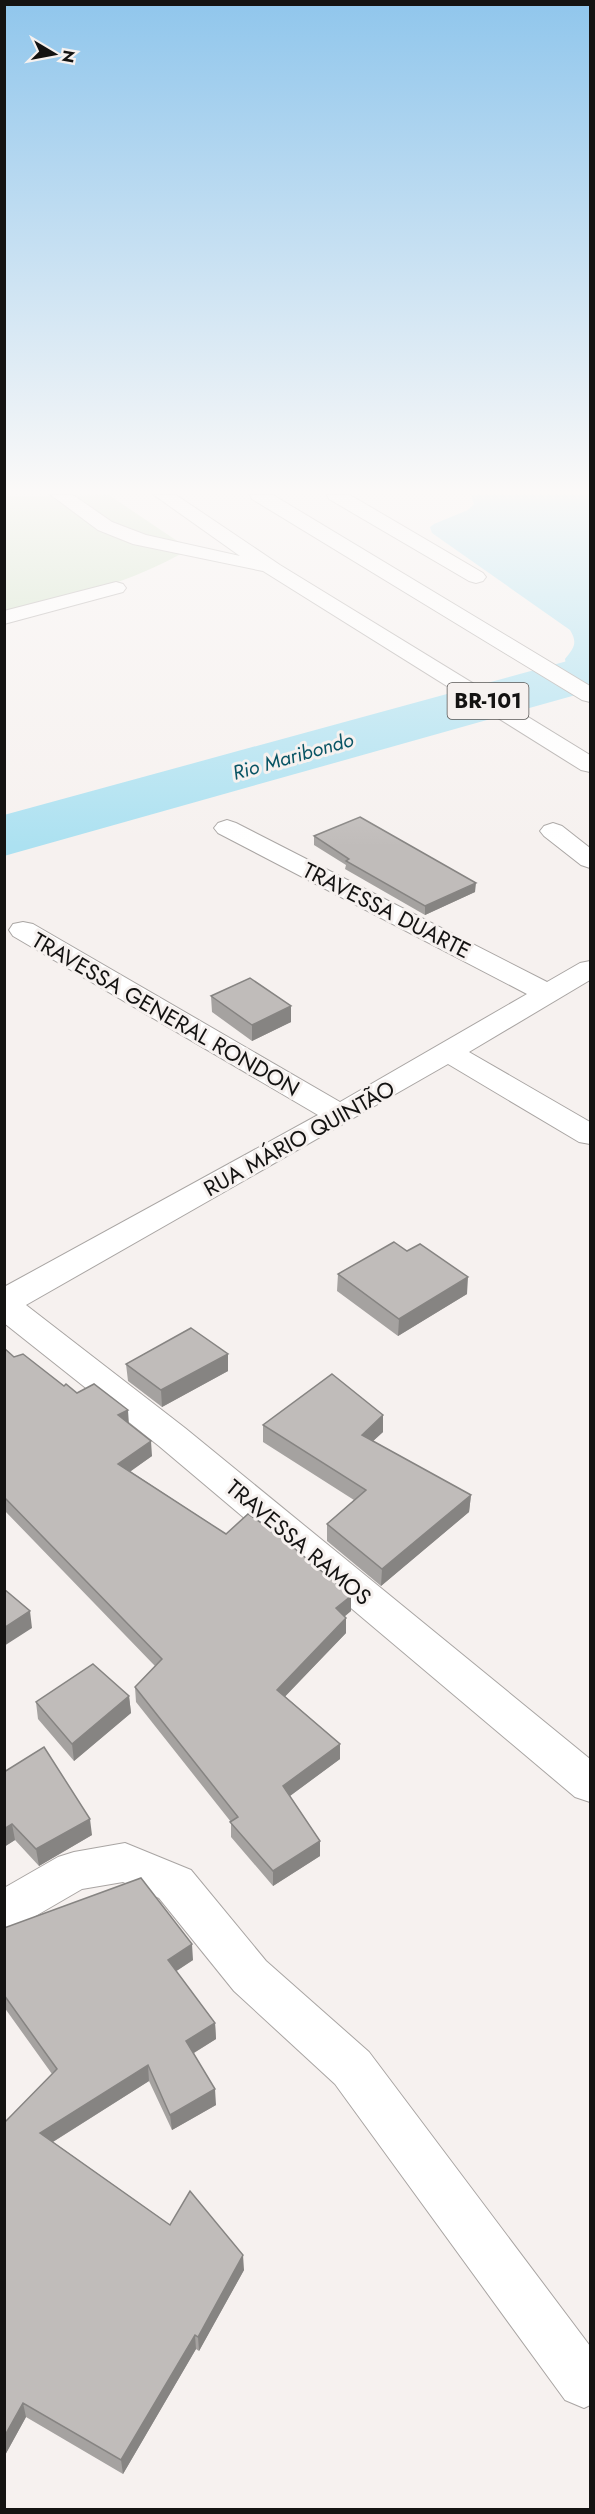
<svg xmlns="http://www.w3.org/2000/svg" width="595" height="2514" font-family="Jost,sans-serif">
	<rect width="100%" height="100%" fill="#f6f1ef"/>
	<path fill="#cce1c3" d="M109 495 189 549C132 583 69 598 5 614V496Z"/>
	<path fill="#ace1f1" d="M471 495H590V680L566 665 565 659C574 648 578 643 570 630L432 533 430 527 434 524 468 510 474 504Z"/>
	<g fill="none" stroke-linecap="round" stroke-linejoin="round">
		<path fill="#ace1f1" fill-rule="evenodd" d="M582 657 590 659V691L4 856V815Z"/>
		<defs>
			<path id="minor" d="M327 495H350L483 573 486 577 483 581 476 583 469 581 329 499Z
				M116 582 123 584 126 588 123 592 4 624V611Z
				M227 820 236 823 547 982 580 963 590 961V980L469 1052 590 1122V1144L579 1142 448 1064 26 1305 185 1428 590 1759V1802L575 1797 159 1446 4 1323V1287L318 1115 13 936 9 930 13 924 23 922 33 924 340 1102 527 994 218 833 214 828 218 823Z
				M553 823 562 826 590 848V868L581 865 544 836 540 831 544 826Z
				M125 1843 191 1870 266 1961 369 2052 590 2346V2405L584 2408 565 2400 335 2084 234 1991 159 1898 123 1882 82 1889 20 1925 4 1931V1888L58 1857 74 1852Z"/>
			<path id="highway" d="M51 495H73L112 522 146 535 240 556 154 495H176L280 565 590 755V772L581 770 263 571 133 544 98 530Z
				M250 495H273L590 686V702L582 700 252 499Z"/>
		</defs>
		<use href="#minor" stroke="#a9a5a3" stroke-width="2"/>
		<use href="#highway" stroke="#a9a5a3" stroke-width="2"/>
		<use href="#minor" fill="#fff" fill-rule="evenodd"/>
		<use href="#highway" fill="#fff" fill-rule="evenodd"/>
	</g>
	<path fill="#a5a2a0" d="M314 836 475 892 425 915 345 869 346 865 314 845Z
		M211 996 291 1006V1022L252 1041 212 1012Z
		M338 1274 467 1294 398 1336 337 1291Z
		M4 1348 14 1357 129 1423 152 1456 130 1471 226 1534 351 1611 344 1616 346 1618V1633L285 1696 340 1744V1759L290 1796 320 1841V1856L273 1886 231 1837V1822L136 1702 135 1687 155 1666 4 1510Z
		M228 1354V1371L162 1407 128 1381 126 1364Z
		M263 1425 383 1432 373 1441 471 1495 469 1512 381 1586 327 1541V1524L354 1500 263 1442Z
		M129 1696 131 1713 74 1761 38 1719 36 1702Z
		M4 1772 92 1835 39 1866 15 1840 4 1847Z
		M4 1928 193 1960 176 1971 215 2023 216 2039 194 2053 216 2105 172 2130 149 2081 53 2142 170 2225 244 2270 199 2351 196 2349 123 2474 26 2417 4 2457 52 2074 4 2007Z"/>
	<path fill="#868482" d="M476 883 475 892 425 915V906Z
		M291 1006V1022L252 1041V1025Z
		M468 1277 467 1294 398 1336 399 1319Z
		M228 1354V1371L162 1407 161 1390Z
		M128 1410 129 1425 118 1415Z
		M383 1415V1432L361 1452 362 1435Z
		M151 1441 152 1456 120 1479 118 1464Z
		M471 1495 469 1512 381 1586 382 1569Z
		M351 1596V1611L336 1624V1608Z
		M30 1611 32 1628 4 1646V1628Z
		M346 1618V1633L277 1705V1690Z
		M129 1696 131 1713 74 1761 72 1744Z
		M340 1744V1759L283 1801V1786Z
		M90 1819 92 1835 39 1866 36 1849Z
		M12 1824 15 1840 4 1847V1829Z
		M320 1841V1856L273 1886V1871Z
		M192 1944 193 1960 169 1976 168 1960Z
		M215 2023 216 2039 187 2057 186 2041Z
		M148 2065 149 2081 43 2148 40 2133Z
		M215 2089 216 2105 172 2130 170 2115Z
		M243 2255 244 2270 199 2351 198 2337Z
		M195 2335 196 2349 123 2474 121 2460Z
		M23 2403 26 2417 4 2457V2437Z"/>
	<path fill="#c0bcba" stroke="#868482" stroke-width="1.5" d="M360 817 476 883 425 906 346 861 349 859 314 836Z
		M250 978 291 1006 252 1025 211 996Z
		M394 1242 407 1251 420 1244 468 1277 399 1319 338 1274Z
		M191 1328 228 1354 161 1390 126 1364Z
		M4 1348 14 1357 23 1354 64 1386 66 1384 77 1393 94 1384 128 1410 118 1415 151 1441 118 1464 226 1534 248 1514 275 1532 351 1596 336 1608 346 1618 277 1690 340 1744 283 1786 320 1841 273 1871 230 1822 238 1817 135 1687 162 1659 4 1497Z
		M332 1374 383 1415 362 1435 471 1495 382 1569 327 1524 366 1490 263 1425Z
		M4 1589 30 1611 4 1628Z
		M93 1664 129 1696 72 1744 36 1702Z
		M44 1747 90 1819 36 1849 12 1824 4 1829V1772Z
		M141 1878 192 1944 168 1960 215 2023 186 2041 215 2089 170 2115 148 2065 40 2133 170 2225 190 2191 243 2255 198 2337 195 2335 121 2460 23 2403 4 2437V2123L57 2069 4 1995V1928Z"/>
	<linearGradient id="sky" x2="0" y2="1"><stop stop-color="#90c6ec"/><stop offset="0.58" stop-color="#fbf9f8"/><stop offset="1" stop-color="#fbf9f8" stop-opacity="0"/></linearGradient>
	<rect width="595" height="847" fill="url(#sky)"/>
	<g text-anchor="middle" stroke-width="6" stroke-linejoin="round" paint-order="stroke">
		<g font-size="20" font-style="italic" fill="#095464" stroke="#f6f1ef">
			<text transform="translate(293 756) rotate(-16)" y="7">Rio Maribondo</text>
		</g>
		<rect fill="#f6f1ef" stroke="#585654" stroke-width="1.5" x="447.5" y="683" width="81" height="36" rx="4.5"/>
		<g font-size="21" font-weight="bold" fill="#141312">
			<text x="488" y="708">BR-101</text>
		</g>
		<g font-size="22" fill="#141312" stroke="#f6f1ef">
			<text transform="translate(387 910) rotate(27)" y="8">TRAVESSA DUARTE</text>
			<text transform="translate(166 1014) rotate(30)" y="8">TRAVESSA GENERAL RONDON</text>
			<text transform="translate(299 1138) rotate(-29)" y="8">RUA MÁRIO QUINTÃO</text>
			<text transform="translate(299 1542) rotate(40)" y="8">TRAVESSA RAMOS</text>
		</g>
	</g>
	<rect width="595" height="2514" fill="none" stroke="#141312" stroke-width="12"/>
	<g transform="translate(54 54) rotate(100)" stroke="#f6f1ef" stroke-width="4.5" paint-order="stroke">
	<path d="M0-4.5L10 22L0 15L-10 22Z" fill="#141312"/>
	<text y="-9" font-size="16" font-weight="bold" text-anchor="middle" fill="#141312">N</text>
	</g>
</svg>
